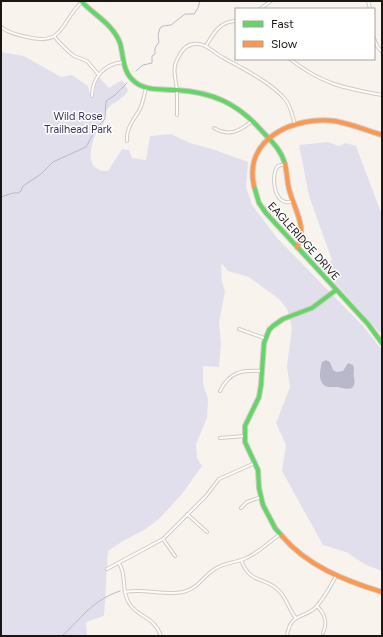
<svg xmlns="http://www.w3.org/2000/svg" width="383" height="637" font-family="Figtree,sans-serif">
	<rect width="100%" height="100%" fill="#f9f3ed"/>
	<path fill="#e1dfec" d="M1 52 24 56 61 77 72 75 88 86 90 95 94 96 95 87 99 77 109 88 122 80 128 90C123 101 112 101 106 111 104 114 105 119 104 123 102 127 98 130 96 133 90 147 84 172 108 171L122 149 129 150 132 158 146 160 150 136 171 134 190 143 212 149 248 162 246 187 252 205 277 238 363 326 382 350V571L366 565 346 552 323 545 282 471 286 445 276 423 290 387 287 366 292 327 287 309 280 300 249 277 228 271 221 263 222 282 225 291 219 322 221 344 219 367 203 366V384L208 399 207 418 196 444 197 458 202 466 182 494 159 519 144 530 123 541 108 551 104 616 86 622 87 636H1Z
		M328 142 339 146 346 143 356 146 382 215V332L380 333 322 268 332 260 309 196 299 145Z"/>
	<path fill="#b9b8cb" d="M326 360 330 362 333 370 336 372 343 371 348 363 353 365C355 369 353 373 354 377 357 391 348 390 338 387 335 387 332 387 328 387 317 384 320 370 322 362Z"/>
	<g fill="none" stroke-linecap="round" stroke-linejoin="round">
		<path stroke="#b9b8cb" stroke-width="1" d="M136 71 143 65 152 63V56L155 54V48L159 42 158 35 160 28 163 26 171 25 185 14H194L198 8 200 1
			M1 197 13 193H18L21 191 23 186 41 174 53 162 86 147 97 127 105 119 106 101 115 95 127 83
			M62 636C83 617 91 601 120 591"/>
		<defs>
			<path id="street" d="M368 1 370 9
				M260 9 271 1
				M1 27C8 33 18 35 27 37 65 47 61 20 82 2
				M54 36 58 41 68 51 74 56 87 61 98 74
				M374 38 377 46 382 52
				M206 46C213 34 220 21 236 21
				M290 59C322 84 343 88 382 95
				M92 96C92 78 104 64 123 62
				M177 115C177 107 177 99 177 91 176 78 171 68 179 56 183 48 189 43 198 44 207 44 214 53 222 57 243 69 269 81 285 99 291 106 292 116 295 124
				M214 128C229 137 240 131 252 121
				M127 141C126 127 134 120 140 109 143 103 144 95 146 88
				M285 164 278 166C270 175 274 209 293 201
				M239 329 264 338
				M220 391C230 371 242 370 262 371
				M220 438 244 436
				M241 508 247 502 261 497
				M187 514 207 532
				M163 539 175 556
				M241 560C250 584 262 576 277 589 287 597 288 609 296 618
				M119 563C121 567 123 571 123 575 125 585 123 594 129 603 138 618 154 616 161 636
				M107 569 163 539 206 496 219 479 255 463
				M125 592C144 588 164 596 183 592 198 589 203 576 215 569 223 563 234 563 244 559 257 554 268 543 279 535
				M317 606C325 614 328 622 323 633
				M287 636C290 613 303 619 315 608 324 599 330 587 336 576"/>
			<path id="fast" d="M81 1C94 15 113 24 120 43 124 57 122 72 135 82 146 91 162 89 176 90 212 92 237 103 261 130 271 141 281 149 285 164
				M254 186 259 203 266 213 368 324 382 343
				M282 536 275 528 263 505 259 488 258 470 245 442V426L259 397 261 385 264 343 269 330 273 326 283 319 312 308 336 290"/>
			<path id="slow" d="M285 164C287 172 287 181 289 189 294 209 308 227 297 247
				M254 186C243 138 295 116 335 121 351 124 366 130 382 135
				M282 536C307 566 346 581 382 592"/>
		</defs>
		<use href="#street" stroke="#d0cac5" stroke-width="4"/>
		<use href="#fast" stroke="#d0cac5" stroke-width="6"/>
		<use href="#slow" stroke="#d0cac5" stroke-width="6"/>
		<use href="#street" stroke="#fefdfc" stroke-width="2"/>
		<use href="#fast" stroke="#63d668" stroke-width="4"/>
		<use href="#slow" stroke="#ff974d" stroke-width="4"/>
	</g>
	<g text-anchor="middle" stroke-width="3" stroke-linejoin="round" paint-order="stroke">
		<g font-size="11" fill="#36345f" stroke="#fff">
			<text x="78" y="120">Wild Rose<tspan x="78" dy="13">Trailhead Park</tspan></text>
		</g>
		<g font-size="11" fill="#1c1612" stroke="#fff">
			<text transform="translate(304 241) rotate(48)" y="4">EAGLERIDGE DRIVE</text>
		</g>
	</g>
	<rect width="383" height="637" fill="none" stroke="#1c1612" stroke-width="4"/>
	<rect x="235" y="8" width="140" height="52" fill="#ffffff" stroke="#a4a2a0"/>
	<rect x="243" y="21" width="20" height="6" fill="#63d668" stroke="#a4a2a0"/>
	<text x="271" y="28" font-size="12" fill="#1c1612">Fast</text>
	<rect x="243" y="41" width="20" height="6" fill="#ff974d" stroke="#a4a2a0"/>
	<text x="271" y="48" font-size="12" fill="#1c1612">Slow</text>
</svg>
